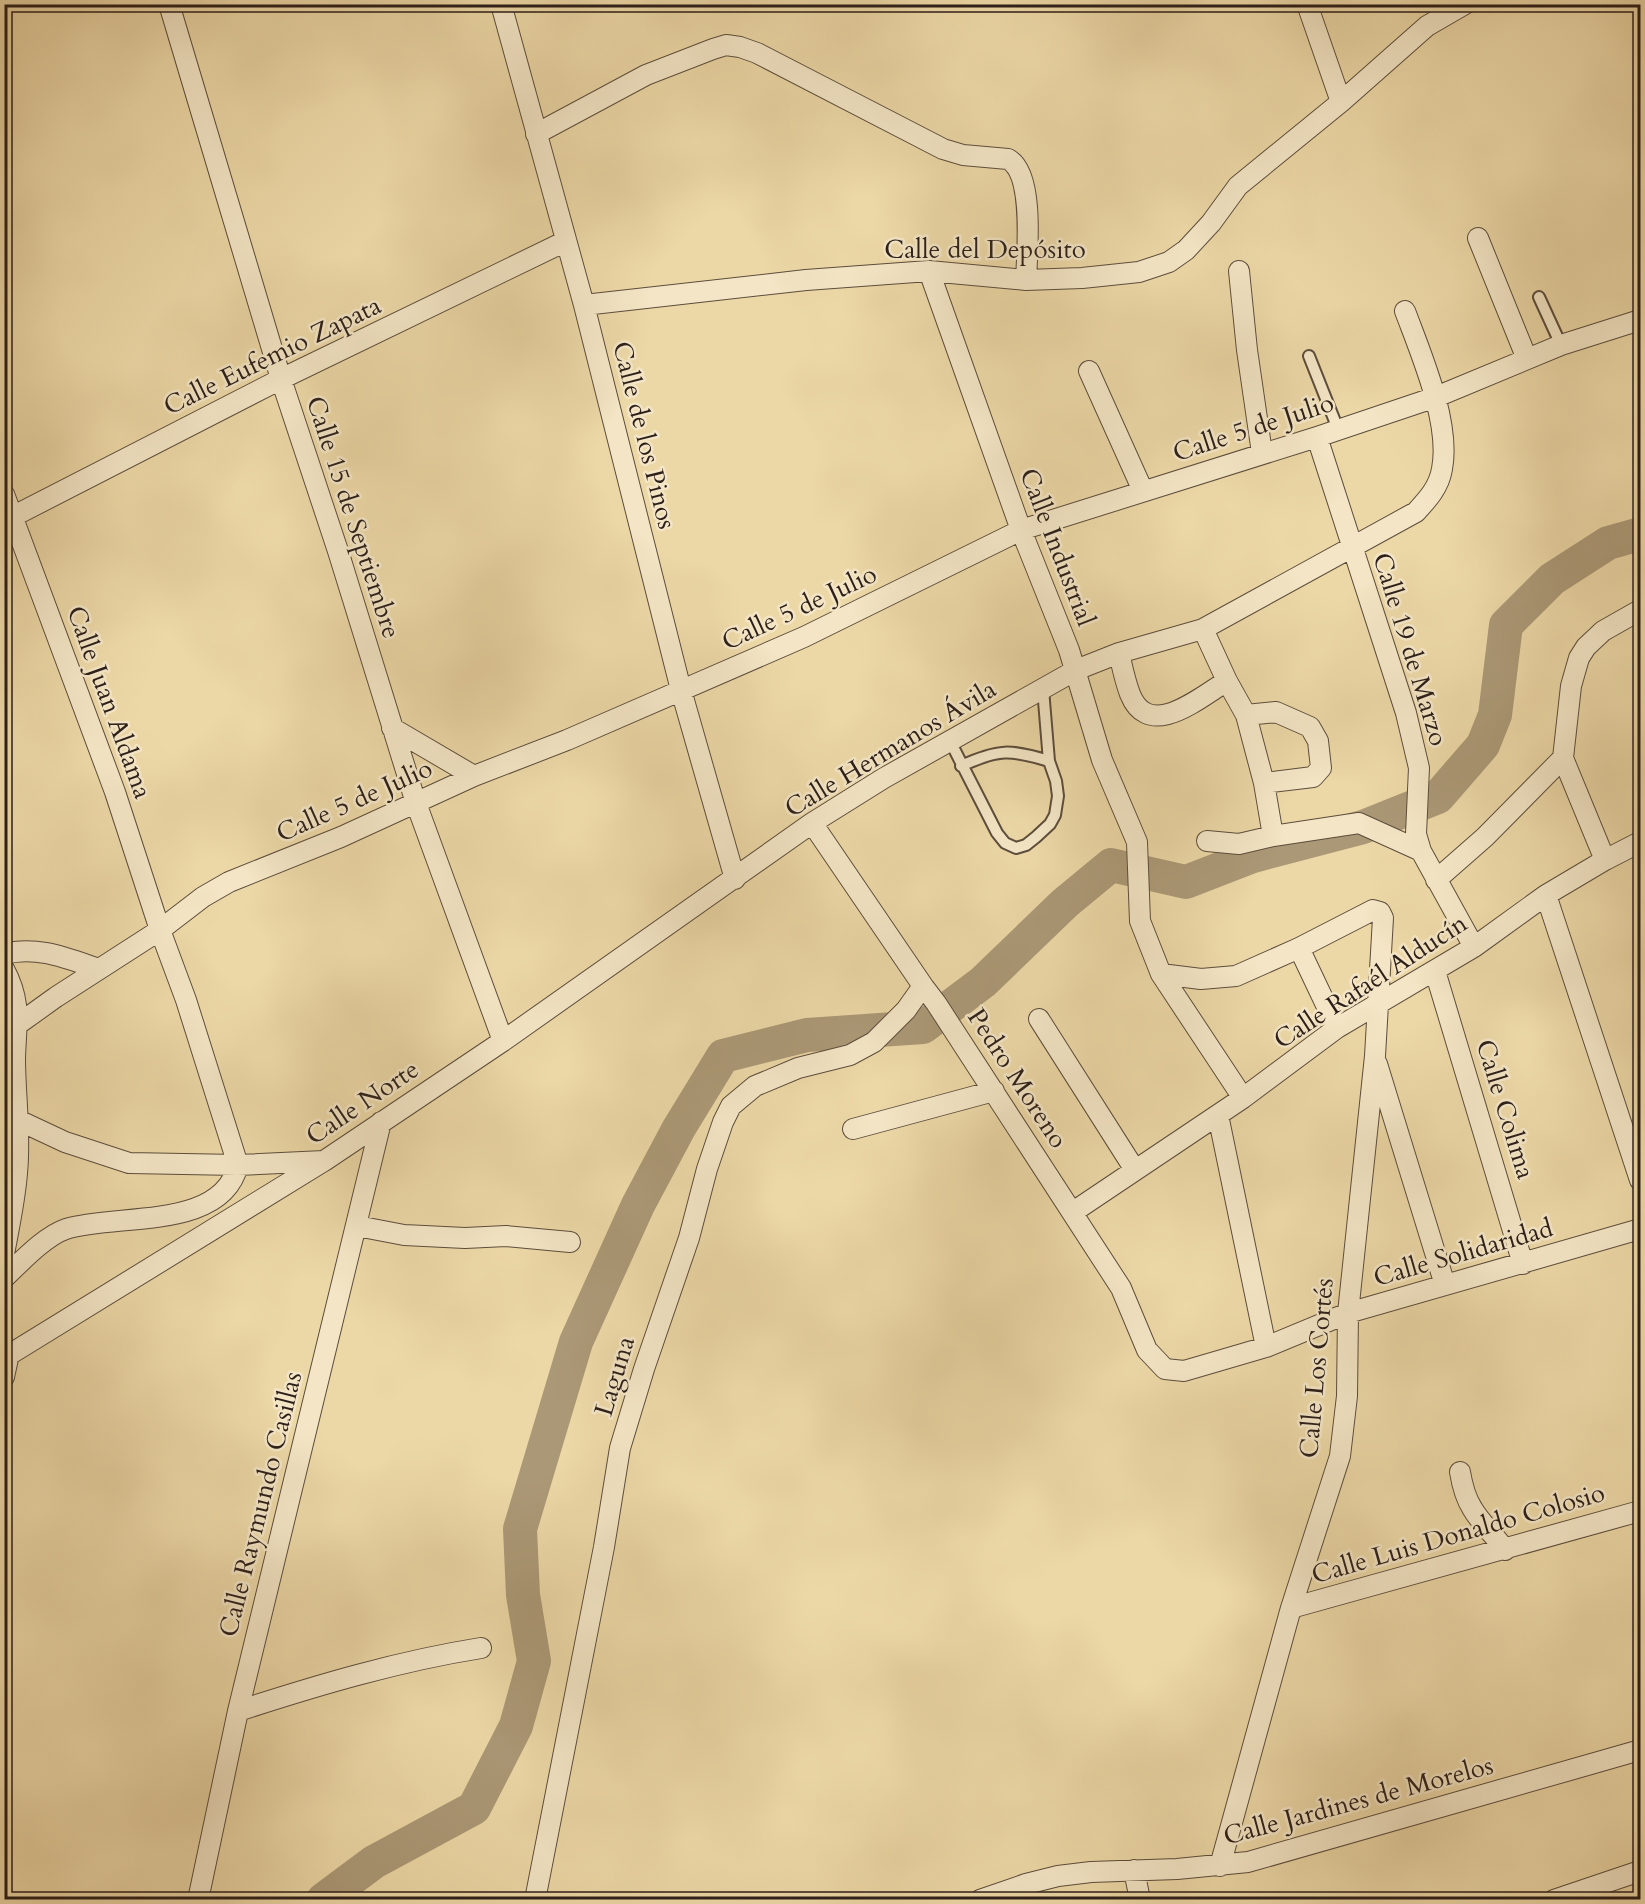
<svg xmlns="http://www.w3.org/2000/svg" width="1645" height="1904" font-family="Cardo,serif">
	<rect width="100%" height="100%" fill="#ecd7a6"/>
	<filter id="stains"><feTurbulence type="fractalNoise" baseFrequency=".00333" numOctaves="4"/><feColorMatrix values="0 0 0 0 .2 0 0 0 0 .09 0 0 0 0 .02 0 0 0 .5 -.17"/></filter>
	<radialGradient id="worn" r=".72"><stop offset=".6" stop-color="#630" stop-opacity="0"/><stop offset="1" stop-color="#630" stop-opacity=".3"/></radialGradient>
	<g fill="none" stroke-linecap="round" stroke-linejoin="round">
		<path stroke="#ab9876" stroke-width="34" d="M323 1900 374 1862 474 1808 516 1726 534 1661 523 1595 520 1529 576 1342 638 1205 679 1128 723 1056 807 1035 923 1027 983 982 1065 903 1111 865 1186 882 1253 856 1363 827 1438 797 1483 745 1495 715 1506 625 1552 579 1608 543 1640 534"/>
		<defs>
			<path id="lane" d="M1539 297 1561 345
				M1309 356 1338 429
				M950 741 997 833 1005 843 1016 848 1026 845 1036 837 1050 824 1055 815 1058 796 1056 781 1049 761 1043 689
				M961 766C998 749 1011 749 1049 761"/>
			<path id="street" d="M169 4 281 379 338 551 416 803 503 1041
				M501 4 584 305 681 690 735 879
				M1307 4 1341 102
				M536 134 646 75 713 49 726 45 740 47 757 53 943 149 963 155 1008 159C1035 173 1027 253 1026 280
				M1478 238 1527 359
				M929 271 1021 530 1069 650 1102 760 1137 842 1140 921 1161 974 1243 1098
				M1239 271 1247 350 1262 453
				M584 305 806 280 929 271 1026 280 1082 278 1139 272 1169 262 1186 250 1211 223 1238 186 1341 102 1427 26 1465 4
				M1089 371 1143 491
				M1317 437 1406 713 1419 768 1416 834 1421 851 1474 947
				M4 494 115 792 160 930 186 1000 238 1165C222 1231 117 1213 66 1229 45 1236 21 1262 4 1278
				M4 521 281 379 566 241
				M1203 629 1227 681 1246 715 1264 783 1273 836
				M1119 653C1122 666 1125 681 1130 694 1149 742 1200 697 1227 681
				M1246 715 1276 712 1310 727 1318 741 1321 768 1313 777 1264 783
				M392 728 474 776
				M812 823 923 986 936 1003 1121 1288 1147 1350 1165 1369 1184 1371 1266 1347 1348 1313 1640 1229
				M1207 841 1239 844 1273 836 1359 823 1421 851
				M1605 860 1563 758 1571 686 1579 658 1586 647 1603 631 1640 610
				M1436 880 1485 837 1563 758
				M1546 895 1640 1180
				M1299 948 1337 1028
				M4 954C37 945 69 959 99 969
				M4 969C22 1002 16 1024 15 1058 15 1096 21 1134 17 1173 15 1200 9 1227 4 1254
				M1435 971 1523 1264
				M1161 974 1201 979 1236 976 1299 948 1373 910 1380 912 1383 918 1375 1056 1348 1313 1347 1396 1340 1456 1291 1608 1220 1866
				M1039 1019 1135 1170
				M17 1025 56 997 160 930 203 897 229 882 341 837 474 776 567 740 804 637 1021 530 1317 437 1436 397 1561 345 1640 320
				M1377 1064 1445 1285
				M1218 1115 1266 1347
				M18 1120 65 1142 129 1163 238 1165 324 1161
				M853 1129 994 1091
				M1073 1212 1243 1098 1337 1028 1474 947 1546 895 1605 860 1640 842
				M357 1226 404 1235 465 1238 506 1236 570 1242
				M4 1358 324 1161 503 1041 812 823 884 778 1076 670 1119 653 1203 629 1416 512C1428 499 1439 487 1442 469 1451 423 1421 354 1405 311
				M4 1377 9 1354
				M1460 1472C1462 1484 1465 1497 1472 1508 1481 1524 1495 1535 1505 1550
				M1291 1608 1640 1511
				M238 1711C318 1685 399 1661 481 1648
				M1134 1870 1140 1900
				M198 1900 238 1711 381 1122
				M535 1900 604 1547 620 1448 644 1369 689 1238 707 1169 723 1122 731 1106 755 1086 798 1068 850 1055 874 1042 906 1010 923 986
				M980 1900 1026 1884 1058 1876 1091 1872 1177 1869 1248 1862 1640 1750
				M1554 1900 1640 1871"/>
		</defs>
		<use href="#lane" stroke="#5c4d3c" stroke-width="14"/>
		<use href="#street" stroke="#5c4d3c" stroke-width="22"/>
		<use href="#lane" stroke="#f3e5c5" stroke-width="10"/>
		<use href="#street" stroke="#f3e5c5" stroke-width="20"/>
	</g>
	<g text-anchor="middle" stroke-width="5" stroke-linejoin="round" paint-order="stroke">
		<g font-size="26" fill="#2c1f19" stroke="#f3e5c5">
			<text x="985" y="258">Calle del Depósito</text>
			<text transform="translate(272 355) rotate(-26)" y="9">Calle Eufemio Zapata</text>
			<text transform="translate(1253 427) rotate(-18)" y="9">Calle 5 de Julio</text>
			<text transform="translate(645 435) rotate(76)" y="9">Calle de los Pinos</text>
			<text transform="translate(354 517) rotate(72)" y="9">Calle 15 de Septiembre</text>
			<text transform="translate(1058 547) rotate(69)" y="9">Calle Industrial</text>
			<text transform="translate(799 607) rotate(-25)" y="9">Calle 5 de Julio</text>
			<text transform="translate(1411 649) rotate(73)" y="9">Calle 19 de Marzo</text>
			<text transform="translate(110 702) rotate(70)" y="9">Calle Juan Aldama</text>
			<text transform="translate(890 748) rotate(-31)" y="9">Calle Hermanos Ávila</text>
			<text transform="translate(354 800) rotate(-24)" y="9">Calle 5 de Julio</text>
			<text transform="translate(1370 981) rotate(-33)" y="9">Calle Rafaél Alducín</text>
			<text transform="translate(1018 1078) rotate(57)" y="9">Pedro Moreno</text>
			<text transform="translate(362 1102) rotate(-34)" y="9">Calle Norte</text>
			<text transform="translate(1506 1109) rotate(73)" y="9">Calle Colima</text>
			<text transform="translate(1463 1252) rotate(-16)" y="9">Calle Solidaridad</text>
			<text transform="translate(1316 1368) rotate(-85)" y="9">Calle Los Cortés</text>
			<text transform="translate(614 1376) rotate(-73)" y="9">Laguna</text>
			<text transform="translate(260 1504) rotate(-76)" y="9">Calle Raymundo Casillas</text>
			<text transform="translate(1458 1533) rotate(-16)" y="9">Calle Luis Donaldo Colosio</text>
			<text transform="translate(1358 1800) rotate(-15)" y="9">Calle Jardines de Morelos</text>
		</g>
	</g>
	<rect width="1645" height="1904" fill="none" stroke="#ecd7a6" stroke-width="24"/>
	<rect x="6" y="6" width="1633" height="1892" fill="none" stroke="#2c1f19" stroke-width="3"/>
	<rect x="12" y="12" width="1621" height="1880" fill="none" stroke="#2c1f19" stroke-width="1.5"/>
	<rect width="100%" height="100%" filter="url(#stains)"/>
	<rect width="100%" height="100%" fill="url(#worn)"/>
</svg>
